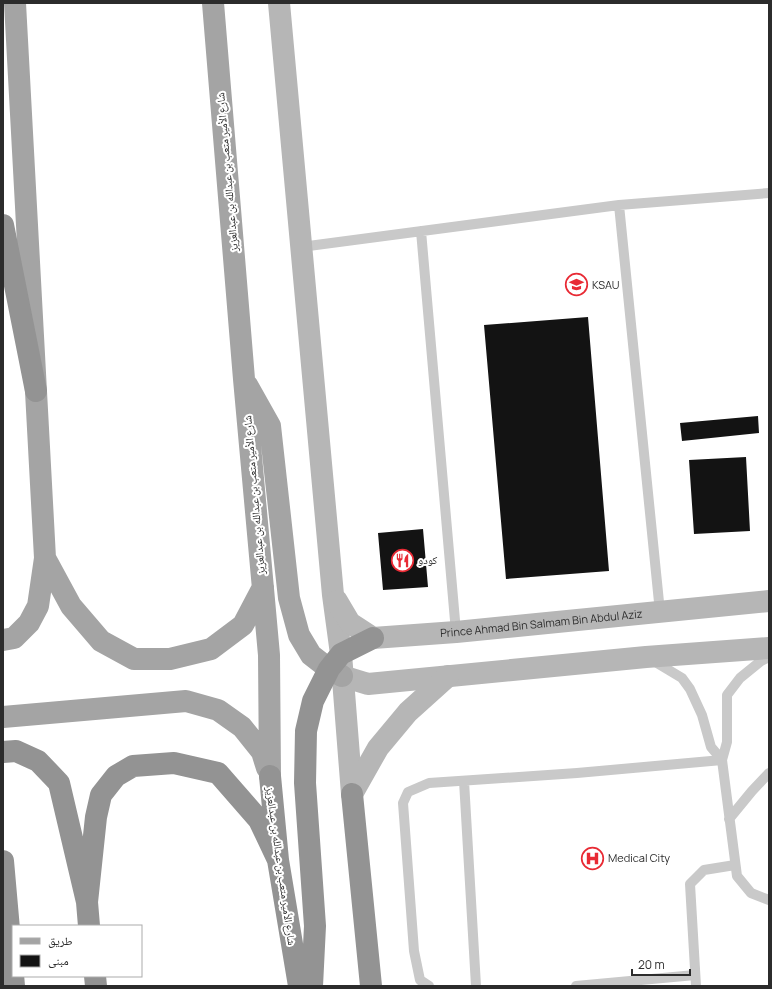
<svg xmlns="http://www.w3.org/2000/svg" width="772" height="989" font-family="Manrope,'Noto Naskh Arabic',sans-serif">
	<rect width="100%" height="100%" fill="#fff"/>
	<path fill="#131313" d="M588 317 609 571 506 579 484 325Z
		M758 416 759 433 682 441 680 423Z
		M746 457 750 531 694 534 689 460Z
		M423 529 428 587 383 590 378 533Z"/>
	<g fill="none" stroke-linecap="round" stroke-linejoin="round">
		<path stroke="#c9c9c9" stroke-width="10" d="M619 205 660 612
			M421 231 456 632
			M301 247 619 205 769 193
			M769 657 761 661 740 678 727 695V742L722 760 737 876 751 893 769 900
			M652 660 682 678 690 689 702 715 711 747 722 760
			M464 781 476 986
			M729 819 752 791 769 773
			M429 986 420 980 414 951 403 803 408 792 429 783 577 773 722 760
			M576 986 695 975
			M696 986 690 884 704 870 735 865"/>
		<g stroke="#b6b6b6" stroke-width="22">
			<path d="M279 3 333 595 341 654 352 794"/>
			<path id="s1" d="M337 601 350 623 373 638 456 632 769 601"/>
			<path d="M342 676 368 684 646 657 769 648"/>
			<path d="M352 794 378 748 408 712 448 676"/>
		</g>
		<path stroke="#a4a4a4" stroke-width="22" d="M213 3 244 379 269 655 270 776
			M247 385 270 426 289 598 299 635 311 655 329 669 342 676
			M45 558 71 606 101 641 134 659H170L211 649 243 625 263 587
			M3 640 14 638 29 623 38 606 45 558 15 3
			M3 717 186 701 218 710 242 727 262 752 267 768"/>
		<path stroke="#939393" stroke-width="22" d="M3 225 36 391
			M3 752 16 751 38 761 59 783 87 902 89 926
			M270 776 278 860 299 986
			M352 794 371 986
			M3 861 14 986
			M87 902 96 817 101 795 116 776 133 766 174 763 218 773 259 820 278 860
			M95 976 96 986
			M312 986 315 926 305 783 306 731 313 701 329 669 341 654 373 638"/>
	</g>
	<defs>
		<symbol id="university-ring" viewBox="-11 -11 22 22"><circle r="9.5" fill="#fff" stroke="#e82a34" stroke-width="1.5"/><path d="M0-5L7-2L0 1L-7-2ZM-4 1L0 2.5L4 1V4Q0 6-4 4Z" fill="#e82a34"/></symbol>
		<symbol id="restaurant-ring" viewBox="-11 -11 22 22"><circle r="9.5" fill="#fff" stroke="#e82a34" stroke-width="1.5"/><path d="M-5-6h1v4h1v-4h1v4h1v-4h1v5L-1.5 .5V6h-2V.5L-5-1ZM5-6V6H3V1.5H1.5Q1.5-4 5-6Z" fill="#e82a34"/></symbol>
		<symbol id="hospital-ring" viewBox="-11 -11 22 22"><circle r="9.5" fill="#fff" stroke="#e82a34" stroke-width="1.5"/><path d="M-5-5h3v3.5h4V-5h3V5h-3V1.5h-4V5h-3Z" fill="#e82a34"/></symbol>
	</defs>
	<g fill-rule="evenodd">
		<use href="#university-ring" x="564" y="272" width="25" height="25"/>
		<use href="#restaurant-ring" x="390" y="548" width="25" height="25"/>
		<use href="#hospital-ring" x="580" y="846" width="25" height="25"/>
	</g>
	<g text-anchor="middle" stroke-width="4" stroke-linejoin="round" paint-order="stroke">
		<g font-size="11" fill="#2c2c2c" stroke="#fff">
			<text transform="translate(227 172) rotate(-95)" y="4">شارع الأمير متعب بن عبدالله بن عبدالعزيز</text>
			<text transform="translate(254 495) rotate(-95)" y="4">شارع الأمير متعب بن عبدالله بن عبدالعزيز</text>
			<text dy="4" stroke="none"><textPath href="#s1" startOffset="222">Prince Ahmad Bin Salmam Bin Abdul Aziz</textPath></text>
			<text transform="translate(281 866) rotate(82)" y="4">شارع الأمير متعب بن عبدالله بن عبدالعزيز</text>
		</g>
		<g font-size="11" fill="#2c2c2c" stroke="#fff" text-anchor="start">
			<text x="592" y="289">KSAU</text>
			<text x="418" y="564">كودو</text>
			<text x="608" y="862">Medical City</text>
		</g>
	</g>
	<rect width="772" height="989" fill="none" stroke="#2c2c2c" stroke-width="8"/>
	<rect x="12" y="925" width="130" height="52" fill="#ffffff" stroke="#ababab"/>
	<rect x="20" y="938" width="20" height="6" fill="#a4a4a4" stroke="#ababab"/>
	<text x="48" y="945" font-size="12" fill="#2c2c2c">طريق</text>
	<rect x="20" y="955" width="20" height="12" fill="#131313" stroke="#ababab"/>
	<text x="48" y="965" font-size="12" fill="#2c2c2c">مبنى</text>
	<path d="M632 969v6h58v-6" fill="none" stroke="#2c2c2c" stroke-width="2"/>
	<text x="638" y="969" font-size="12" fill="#2c2c2c" stroke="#ffffff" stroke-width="3" paint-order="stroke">20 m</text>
</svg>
